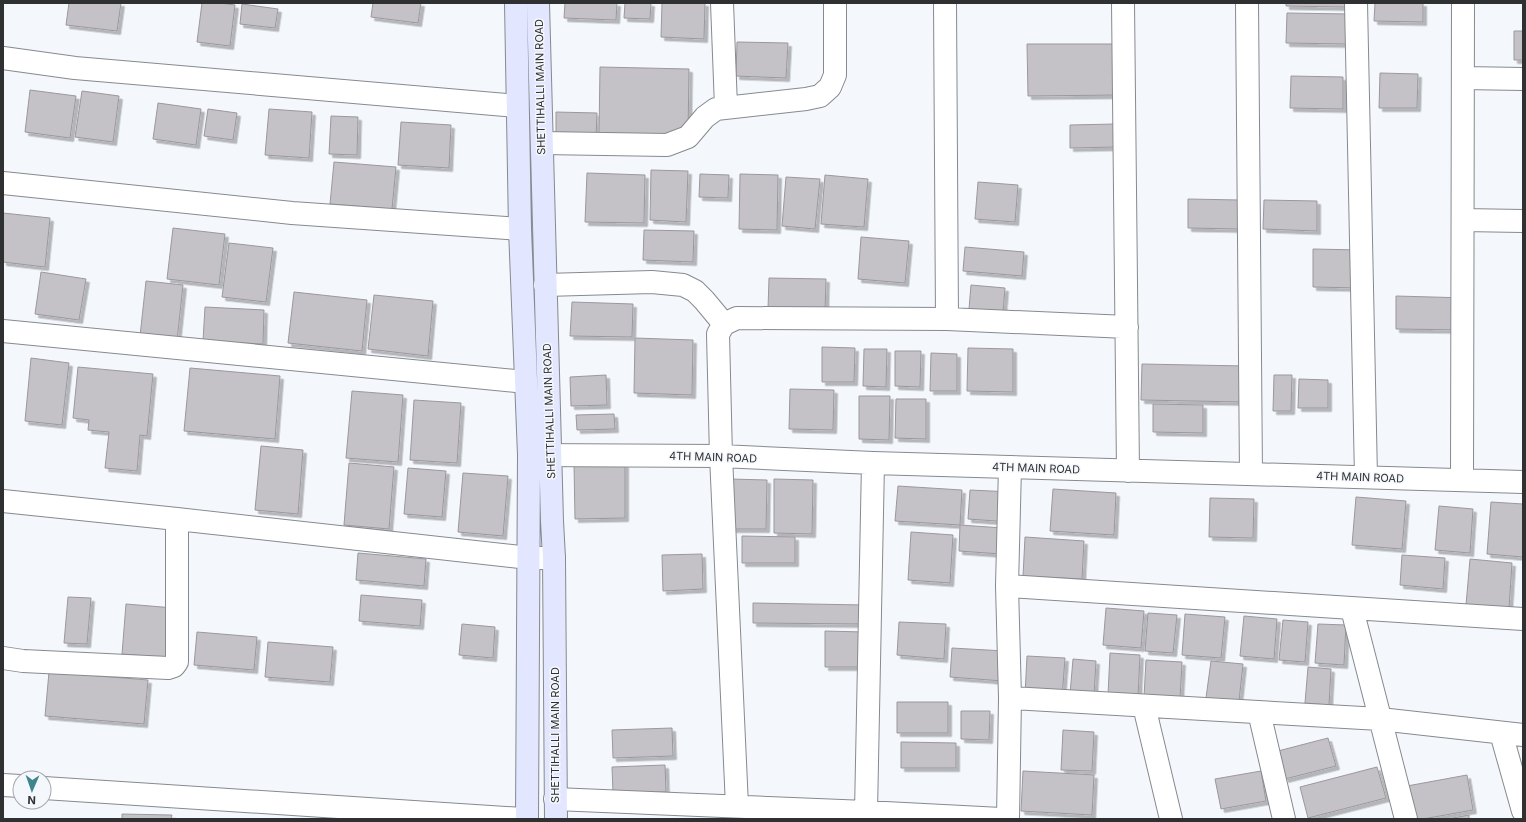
<svg xmlns="http://www.w3.org/2000/svg" width="1526" height="822" font-family="Inter,sans-serif">
	<defs>
		<filter id="shadow"><feDropShadow dx="3.5" dy="3.5" stdDeviation="0" flood-color="#0004"/></filter>
	</defs>
	<rect width="100%" height="100%" fill="#f4f7fc"/>
	<path fill="#c5c2c7" stroke="#9b989d" filter="url(#shadow)" d="M69 3H121L117 31 66 25Z
		M202 3H220L235 5 230 46 197 42Z
		M373 3H421L418 23 371 17Z
		M565 3H617L616 20 564 18Z
		M625 3H651L650 19 624 18Z
		M662 3H705L704 39 661 37Z
		M1286 3H1345V7L1286 6Z
		M1375 3H1423V22L1374 21Z
		M242 4 278 9 275 28 240 24Z
		M1287 13 1349 14 1348 44 1286 43Z
		M1514 31H1523V60H1514Z
		M737 42 788 43 786 78 736 76Z
		M1027 44H1118L1119 95 1028 96Z
		M600 67 689 69 688 135 599 133Z
		M1380 73 1418 74 1417 108H1379Z
		M1291 76 1343 77V109L1290 108Z
		M30 90 76 96 70 138 25 132Z
		M82 91 119 96 113 142 75 137Z
		M158 103 201 109 196 145 153 139Z
		M208 109 237 113 233 140 204 136Z
		M269 109 312 112 309 158 265 155Z
		M556 112 597 113 596 137 556 136Z
		M331 116 358 117 357 155 329 154Z
		M401 122 451 125 449 168 398 165Z
		M1115 124 1116 147 1070 148V125Z
		M334 162 396 167 392 209 330 204Z
		M651 170 688 171 686 222 650 220Z
		M587 173 645 175 644 223 585 222Z
		M700 174 729 175 728 198 699 197Z
		M740 174 778 175 777 230 739 229Z
		M825 175 868 179 864 227 821 224Z
		M786 177 820 179 815 229 782 226Z
		M978 182 1018 185 1015 222 975 219Z
		M1188 199 1240 200V229L1188 228Z
		M1264 200 1317 201V231L1263 229Z
		M3 213 50 218 45 267 3 262Z
		M173 228 225 234 219 285 167 279Z
		M644 230 694 231 693 262 643 260Z
		M861 237 909 241 905 283 858 279Z
		M229 243 273 248 266 302 222 297Z
		M965 247 1024 252 1022 276 963 271Z
		M1313 249 1361 250 1360 288 1313 287Z
		M41 272 86 279 79 320 35 314Z
		M769 278 826 279 825 311 768 309Z
		M146 281 183 285 177 341 140 336Z
		M971 285 1005 288 1003 312 969 309Z
		M294 292 367 300 362 351 288 343Z
		M374 295 433 301 428 356 368 349Z
		M1396 296 1468 298 1467 330 1396 329Z
		M572 302 633 304 632 337 570 336Z
		M205 307 264 310 263 344 203 341Z
		M635 338 693 340 692 395 634 393Z
		M822 347 855 348 854 382H822Z
		M968 348 1013 349V392L967 391Z
		M864 349H887L886 387 863 386Z
		M895 351H921L920 387 895 386Z
		M931 353 957 354V391H930Z
		M31 358 69 363 62 425 25 421Z
		M1142 364 1245 366 1244 402 1141 400Z
		M78 367 153 374 147 436 140 435 137 471 105 468 109 432 88 430 89 420 73 418Z
		M190 368 280 376 275 439 184 431Z
		M606 375 607 405 571 406 570 377Z
		M1274 375H1292L1291 411H1273Z
		M1299 379 1328 380V408H1298Z
		M790 389 834 390 833 430 789 429Z
		M352 391 403 395 398 462 346 458Z
		M859 396H890L889 440 859 439Z
		M896 399H926V439L895 438Z
		M414 400 461 403 457 463 410 460Z
		M1153 404 1203 405V433L1153 432Z
		M614 414 615 429 577 430 576 415Z
		M261 446 303 450 298 514 255 510Z
		M349 463 394 467 389 529 344 525Z
		M574 464H625V518L575 519Z
		M408 468 446 471 442 517 404 514Z
		M463 473 508 476 503 536 458 532Z
		M730 479 767 480 766 529H729Z
		M774 479 813 480 812 534 774 533Z
		M898 486 962 490 960 525 895 521Z
		M1053 489 1116 493 1114 535 1050 531Z
		M970 490 1012 492 1010 522 968 519Z
		M1356 497 1406 501 1402 549 1352 545Z
		M1210 498 1254 499 1253 538 1209 537Z
		M1491 502 1523 504V557L1487 554Z
		M1439 506 1473 509 1470 553 1435 550Z
		M960 525 1003 528 1001 554 959 551Z
		M911 532 953 535 950 583 908 580Z
		M742 536 795 537V563H742Z
		M1025 537 1084 541 1082 579 1023 576Z
		M358 553 426 559 424 586 356 580Z
		M702 554 703 589 663 591 662 555Z
		M1402 555 1445 558 1443 589 1400 585Z
		M1470 559 1512 563 1509 608 1466 605Z
		M361 595 422 600 420 626 359 621Z
		M68 597 91 598 87 644 64 643Z
		M753 603 864 605V624L753 623Z
		M126 604 174 608 170 658 122 654Z
		M1106 608 1144 611 1141 648 1103 645Z
		M1148 613 1177 615 1173 653 1145 651Z
		M1185 614 1225 617 1221 658 1182 655Z
		M1244 616 1277 619 1274 659 1240 656Z
		M1283 620 1308 622 1305 662 1279 660Z
		M899 622 946 624 944 659 897 655Z
		M462 624 495 627 493 658 459 655Z
		M1318 624 1346 625 1344 665 1315 663Z
		M825 631 864 632V667H825Z
		M197 632 257 637 254 670 194 665Z
		M268 642 333 647 330 682 265 677Z
		M952 648 1005 651 1003 681 950 677Z
		M1110 653 1140 655 1138 696 1108 695Z
		M1027 656 1065 658 1062 698 1025 695Z
		M1073 659 1096 661 1094 695 1070 694Z
		M1146 660 1182 662 1180 699 1144 697Z
		M1211 661 1243 664 1239 701 1206 698Z
		M1308 667 1331 669 1329 705 1305 703Z
		M49 672 148 680 144 724 45 716Z
		M897 702H948V733H897Z
		M961 711H990L989 740 961 739Z
		M672 728 673 756 613 758 612 730Z
		M1063 730 1094 732 1092 771 1061 770Z
		M1328 738 1336 766 1285 779 1278 751Z
		M901 742 956 743V768H901Z
		M665 765 666 792 613 793 612 767Z
		M1377 767 1386 798 1308 818 1300 787Z
		M1023 771 1094 775 1092 815 1021 811Z
		M1261 771 1266 801 1221 809 1215 779Z
		M1467 775 1473 810 1423 819H1413L1407 786Z
		M122 814 172 815 171 819H122Z
		M1469 815V819H1448Z"/>
	<g fill="none" stroke-linecap="round" stroke-linejoin="round">
		<defs>
			<path id="minor" d="M722 3 726 107
				M945 3 947 319
				M1123 3 1128 471
				M1247 3 1251 474
				M1356 3 1366 477
				M3 58 75 68 517 106
				M1463 78 1523 79
				M542 143 667 145 688 137 705 117 716 109 806 99 820 96 830 87 835 75V3
				M3 183 292 213 520 229
				M1463 220 1523 221
				M545 285 652 282 683 285 695 291 704 300 724 324
				M3 331 526 382
				M531 455 721 456 873 463 1523 482
				M1462 480 1463 3
				M3 501 177 519 529 558H554
				M1007 586 1523 619
				M1352 609 1406 819
				M3 658 23 661 168 668 174 666 177 662V519
				M1010 698 1380 719 1523 735
				M1144 706 1171 819
				M1259 712 1284 819
				M1501 733 1523 811
				M3 785 20 786
				M44 788 523 819
				M555 799 866 812 1001 819
				M737 806 721 456 718 334 724 324 737 318 947 319 1127 327
				M866 812 873 463
				M1008 819 1010 698 1007 586 1010 467"/>
			<path id="secondary" d="M516 3 520 229 529 455 527 819
				M538 3 552 521 554 558 556 819"/>
		</defs>
		<use href="#minor" stroke="#868a8e" stroke-width="24"/>
		<use href="#secondary" stroke="#868a8e" stroke-width="24"/>
		<use href="#minor" stroke="#fff" stroke-width="22"/>
		<use href="#secondary" stroke="#e2e6fe" stroke-width="22"/>
	</g>
	<g text-anchor="middle" stroke-width="3" stroke-linejoin="round" paint-order="stroke">
		<g font-size="11" fill="#2f3032" stroke="#f4f7fc">
			<text transform="translate(540 87) rotate(-91)" y="4">SHETTIHALLI MAIN ROAD</text>
			<text transform="translate(549 411) rotate(-92)" y="4">SHETTIHALLI MAIN ROAD</text>
			<text transform="translate(713 457) rotate(2)" y="4">4TH MAIN ROAD</text>
			<text transform="translate(1036 468) rotate(2)" y="4">4TH MAIN ROAD</text>
			<text transform="translate(1360 477) rotate(2)" y="4">4TH MAIN ROAD</text>
			<text transform="translate(555 735) rotate(-90)" y="4">SHETTIHALLI MAIN ROAD</text>
		</g>
	</g>
	<rect width="1526" height="822" fill="none" stroke="#2f3032" stroke-width="8"/>
	<g transform="translate(32 790) rotate(182)"><circle r="19" fill="#f4f7fc" stroke="#a5a7ab"/>
	<path d="M0-3L7 15L0 10L-7 15Z" fill="#3e858d"/>
	<text y="-6" font-size="11" font-weight="bold" text-anchor="middle" fill="#2f3032">N</text>
	</g>
</svg>
